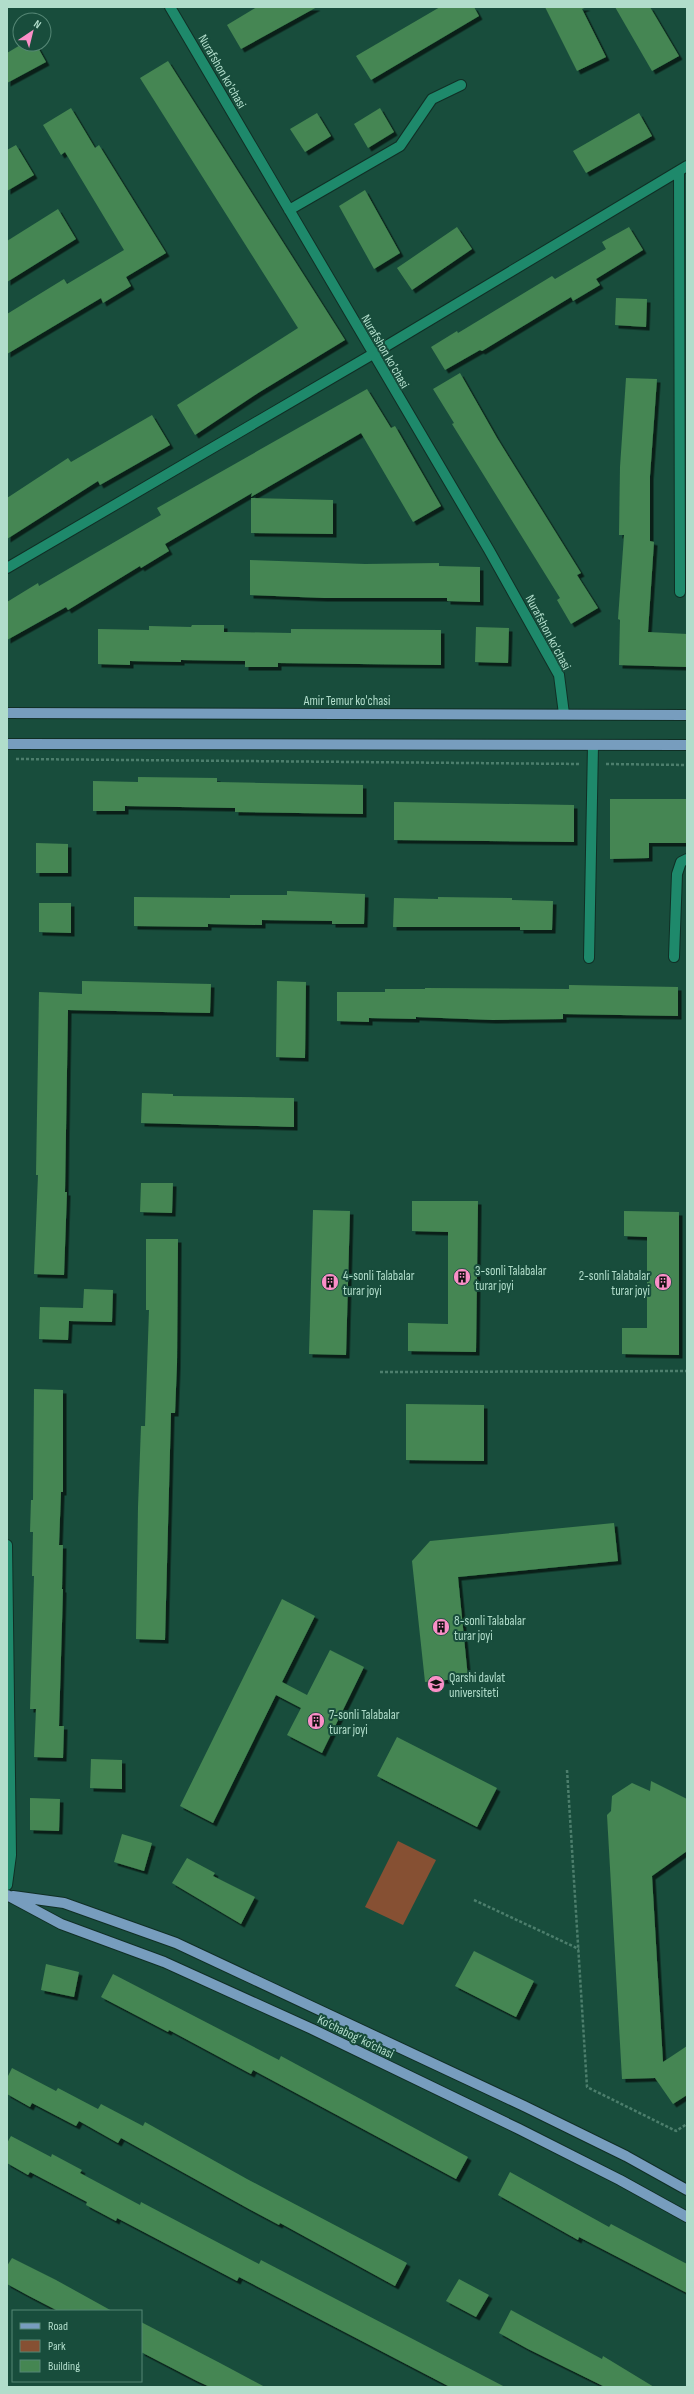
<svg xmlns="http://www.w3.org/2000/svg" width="694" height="2394" font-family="'Sofia Sans Condensed',sans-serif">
	<defs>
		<filter id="shadow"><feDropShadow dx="3.5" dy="3.5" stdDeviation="0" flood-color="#0009"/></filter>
	</defs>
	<rect width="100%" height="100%" fill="#184d3c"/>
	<path fill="#865033" d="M398 1841 436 1860 403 1925 365 1907Z"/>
	<path fill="#458652" filter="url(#shadow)" d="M257 7H317L241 49 227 25Z
		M440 7H474L479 16 371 80 356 56Z
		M545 7H587L582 9 606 57 577 71Z
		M615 7H650L679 56 652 71Z
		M22 44H36L46 62 7 83V53Z
		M168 61 345 340 258 393 195 435 177 405 298 328 140 78Z
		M71 108 95 148 99 145 166 253 126 277 131 286 103 303 101 298 7 354V314L64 279 67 284 124 250 65 152 61 155 43 125Z
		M380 108 394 132 368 148 354 124Z
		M317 113 331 136 305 152 290 129Z
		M639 113 652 136 586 173 573 151Z
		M16 145 34 175 7 191V150Z
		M365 190 400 253 374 269 339 206Z
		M58 209 76 239 7 282V241Z
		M457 227 472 249 412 290 397 268Z
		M629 227 643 250 596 279 600 285 573 301 571 297 482 351 480 350 445 370 431 347 457 331 458 333 552 276 555 279 606 249 602 242Z
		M616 298 647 299 646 327 615 325Z
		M460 373 497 438 581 573 577 575 598 608 571 624 557 600 560 598 452 424 454 423 433 389Z
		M626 378 657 379 650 476V541L654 542 648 632 687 634V667L619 665 620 620 618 619 624 535H619L620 467Z
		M367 389 391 428 395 426 441 506 413 522 361 433 251 497 252 493 165 544 169 551 141 568 140 566 68 610 66 607 7 640V602L38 583 39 586 161 515 157 508Z
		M152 415 170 445 100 485 98 481 7 539V498L68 458 71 462Z
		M251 498 333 500V534L251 533Z
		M250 560 365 564 439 563V566L480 567V602L447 601V598H324L250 595Z
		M192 625H224V632L291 633V629L441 630V665L278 663V667H245V661L181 660V662L130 661V665L98 664V629L149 630V626L191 627Z
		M476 627 509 628 508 663 475 662Z
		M138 777 217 778V782L363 785V814L235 812V808L125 806V811H93V781L138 782Z
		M610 799H687V843H649V858L610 859Z
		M394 802 574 805V842L394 840Z
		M36 843 68 844V873H36Z
		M287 891 365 894 364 924H332V921L262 920V925L208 924V927L134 926V897L230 898V895H287Z
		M438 897 512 898V900L553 901 552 930H520V927H393L394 898 438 899Z
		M39 903H71V933L39 932Z
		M82 981 211 984 210 1013 68 1010 65 1192H67L64 1275 34 1274 38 1175H36L39 992 82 994Z
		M277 981 306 982 305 1058 276 1057Z
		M569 985 678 987V1016L563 1014V1019L493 1020 416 1017V1019L369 1018V1022L337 1021V992H385V989H425V988L569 989Z
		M142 1093 173 1094V1096L294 1098V1127L141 1123Z
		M141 1183H173L172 1213 140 1212Z
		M412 1201H478L476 1352 408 1351V1323L448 1324V1232L412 1231Z
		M313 1210 350 1211 346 1355 309 1354Z
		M624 1211 679 1212V1355L622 1354V1328H647V1237L624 1236Z
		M146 1239H178L177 1364 175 1413H171L165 1640 136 1639 138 1507 141 1426H145L149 1310H146Z
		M84 1289 113 1290 112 1322 69 1321 68 1340 39 1339 40 1307 83 1308Z
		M34 1389 63 1390V1492H61L59 1545H63L62 1589H63L59 1726H64L63 1758 34 1757 36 1709H30L34 1576H32L33 1532H30L31 1500H33Z
		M406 1404 484 1405V1461L406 1460Z
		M614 1523 618 1561 458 1577 468 1678 425 1682 412 1561 430 1541Z
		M282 1599 315 1616 282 1682 307 1695 330 1650 364 1667 322 1753 287 1735 301 1708 276 1695 213 1823 180 1806Z
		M397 1737 497 1788 477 1827 377 1776Z
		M91 1759 122 1760V1789L90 1788Z
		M651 1781 687 1799V1851L652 1876 663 2062 687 2046V2095L673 2104 655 2078 622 2079 607 1815 611 1811 612 1796 632 1783 650 1791Z
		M30 1798 60 1799 59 1831 30 1830Z
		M122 1834 152 1843 144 1871 114 1862Z
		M187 1858 215 1873 213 1876 255 1897 241 1924 172 1883Z
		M474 1951 534 1981 516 2017 455 1986Z
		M46 1964 79 1972 74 1997 41 1990Z
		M113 1974 279 2060 281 2056 468 2157 456 2179 253 2070 251 2074 169 2030 168 2032 101 1997Z
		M12 2068 56 2091 58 2088 98 2109 101 2104 143 2126 145 2122 247 2179 407 2263 395 2286 280 2223 279 2225 249 2209 121 2138 118 2143 79 2121 76 2126 32 2103 30 2107 7 2094V2078Z
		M11 2136 51 2157 52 2154 82 2170 80 2173 140 2205 141 2202 259 2264 261 2260 505 2387H450L239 2277 237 2281 117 2218 116 2221 86 2205 87 2202 30 2172 28 2175 7 2163V2143Z
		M510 2172 609 2227 611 2224 687 2264V2293L579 2237 578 2240 498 2195Z
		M12 2258 56 2280 112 2311H58L29 2296 7 2284V2266Z
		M459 2279 489 2295 476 2317 446 2301Z
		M511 2310 602 2359 603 2356 654 2387H605L528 2349 499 2333Z
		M141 2322 220 2363 265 2387H210L197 2381 141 2352Z"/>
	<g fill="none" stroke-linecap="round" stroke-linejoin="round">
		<defs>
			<path id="minor" d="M170 7 489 550 559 675 564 714
				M679 171 680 592
				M289 210 400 146 432 99 461 85
				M7 568 373 354 687 166
				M674 957 677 874 681 862 687 859
				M589 958 593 745
				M7 1545 11 1855 7 1885"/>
			<path id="major" d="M7 713 687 715
				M7 744 687 745
				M7 1895 61 1924 164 1962 312 2029 519 2129 620 2180 687 2217
				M13 1896 64 1903 176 1943 524 2106 626 2156 687 2190"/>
		</defs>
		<use href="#minor" stroke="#102f25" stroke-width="12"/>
		<use href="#major" stroke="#102f25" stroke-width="12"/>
		<path stroke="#4c7e6c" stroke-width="2.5" stroke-dasharray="3 2" stroke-linecap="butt" d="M16 759 581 764
			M606 764 687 765
			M380 1372 687 1371
			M567 1770 587 2087 676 2131 687 2124
			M474 1900 579 1949"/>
		<use href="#minor" stroke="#1e896b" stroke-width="10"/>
		<use href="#major" stroke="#779dbe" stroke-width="10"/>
	</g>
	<defs>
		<symbol id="building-disc" viewBox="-11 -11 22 22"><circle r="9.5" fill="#fa8fc7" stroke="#184d3c"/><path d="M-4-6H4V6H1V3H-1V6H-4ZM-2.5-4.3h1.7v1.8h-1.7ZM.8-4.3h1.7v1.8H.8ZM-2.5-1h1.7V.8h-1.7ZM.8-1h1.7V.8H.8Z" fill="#111"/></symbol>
		<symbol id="university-disc" viewBox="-11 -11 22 22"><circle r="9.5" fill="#fa8fc7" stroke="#184d3c"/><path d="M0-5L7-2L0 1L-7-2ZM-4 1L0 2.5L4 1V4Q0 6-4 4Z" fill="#111"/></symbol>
	</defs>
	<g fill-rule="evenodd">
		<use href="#building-disc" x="452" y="1267" width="20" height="20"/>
		<use href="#building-disc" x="320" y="1272" width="20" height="20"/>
		<use href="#building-disc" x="653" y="1272" width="20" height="20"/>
		<use href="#building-disc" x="431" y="1617" width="20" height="20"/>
		<use href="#university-disc" x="426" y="1674" width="20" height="20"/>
		<use href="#building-disc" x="306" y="1711" width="20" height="20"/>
	</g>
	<g text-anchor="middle" stroke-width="4" stroke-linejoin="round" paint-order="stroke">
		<g font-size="13" fill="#b1ddcb" stroke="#184d3c">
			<text transform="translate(223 71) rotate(60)" y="5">Nurafshon ko'chasi</text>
			<text transform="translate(386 351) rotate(60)" y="5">Nurafshon ko'chasi</text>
			<text transform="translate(549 632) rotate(62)" y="5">Nurafshon ko'chasi</text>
			<text x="347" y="705">Amir Temur ko'chasi</text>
			<text transform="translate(356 2036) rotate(26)" y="5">Ko‘chabog‘ ko‘chasi</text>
		</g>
		<g font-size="13" fill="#b1ddcb" stroke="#184d3c" text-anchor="start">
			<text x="475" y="1275">3-sonli Talabalar<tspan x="475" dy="15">turar joyi</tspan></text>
			<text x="343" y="1280">4-sonli Talabalar<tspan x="343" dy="15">turar joyi</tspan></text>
			<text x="650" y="1280" text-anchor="end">2-sonli Talabalar<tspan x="650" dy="15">turar joyi</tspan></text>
			<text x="454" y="1625">8-sonli Talabalar<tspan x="454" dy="15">turar joyi</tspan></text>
			<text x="449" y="1682">Qarshi davlat<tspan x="449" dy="15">universiteti</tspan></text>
			<text x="329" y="1719">7-sonli Talabalar<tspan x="329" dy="15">turar joyi</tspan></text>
		</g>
	</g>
	<rect width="694" height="2394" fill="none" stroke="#b1ddcb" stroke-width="16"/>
	<rect x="12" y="2310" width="130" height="72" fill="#184d3c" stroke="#558775"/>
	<rect x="20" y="2323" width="20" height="6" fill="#779dbe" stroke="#558775"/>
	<text x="48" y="2330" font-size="12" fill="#b1ddcb">Road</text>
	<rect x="20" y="2340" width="20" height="12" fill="#865033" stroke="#558775"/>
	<text x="48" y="2350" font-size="12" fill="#b1ddcb">Park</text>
	<rect x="20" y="2360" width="20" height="12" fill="#458652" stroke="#558775"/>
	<text x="48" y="2370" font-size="12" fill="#b1ddcb">Building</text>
	<g transform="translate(32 32) rotate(35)"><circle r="19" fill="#184d3c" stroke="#558775"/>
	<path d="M0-3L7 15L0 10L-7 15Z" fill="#fa8fc7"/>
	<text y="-6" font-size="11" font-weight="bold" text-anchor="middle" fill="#b1ddcb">N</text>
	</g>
</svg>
